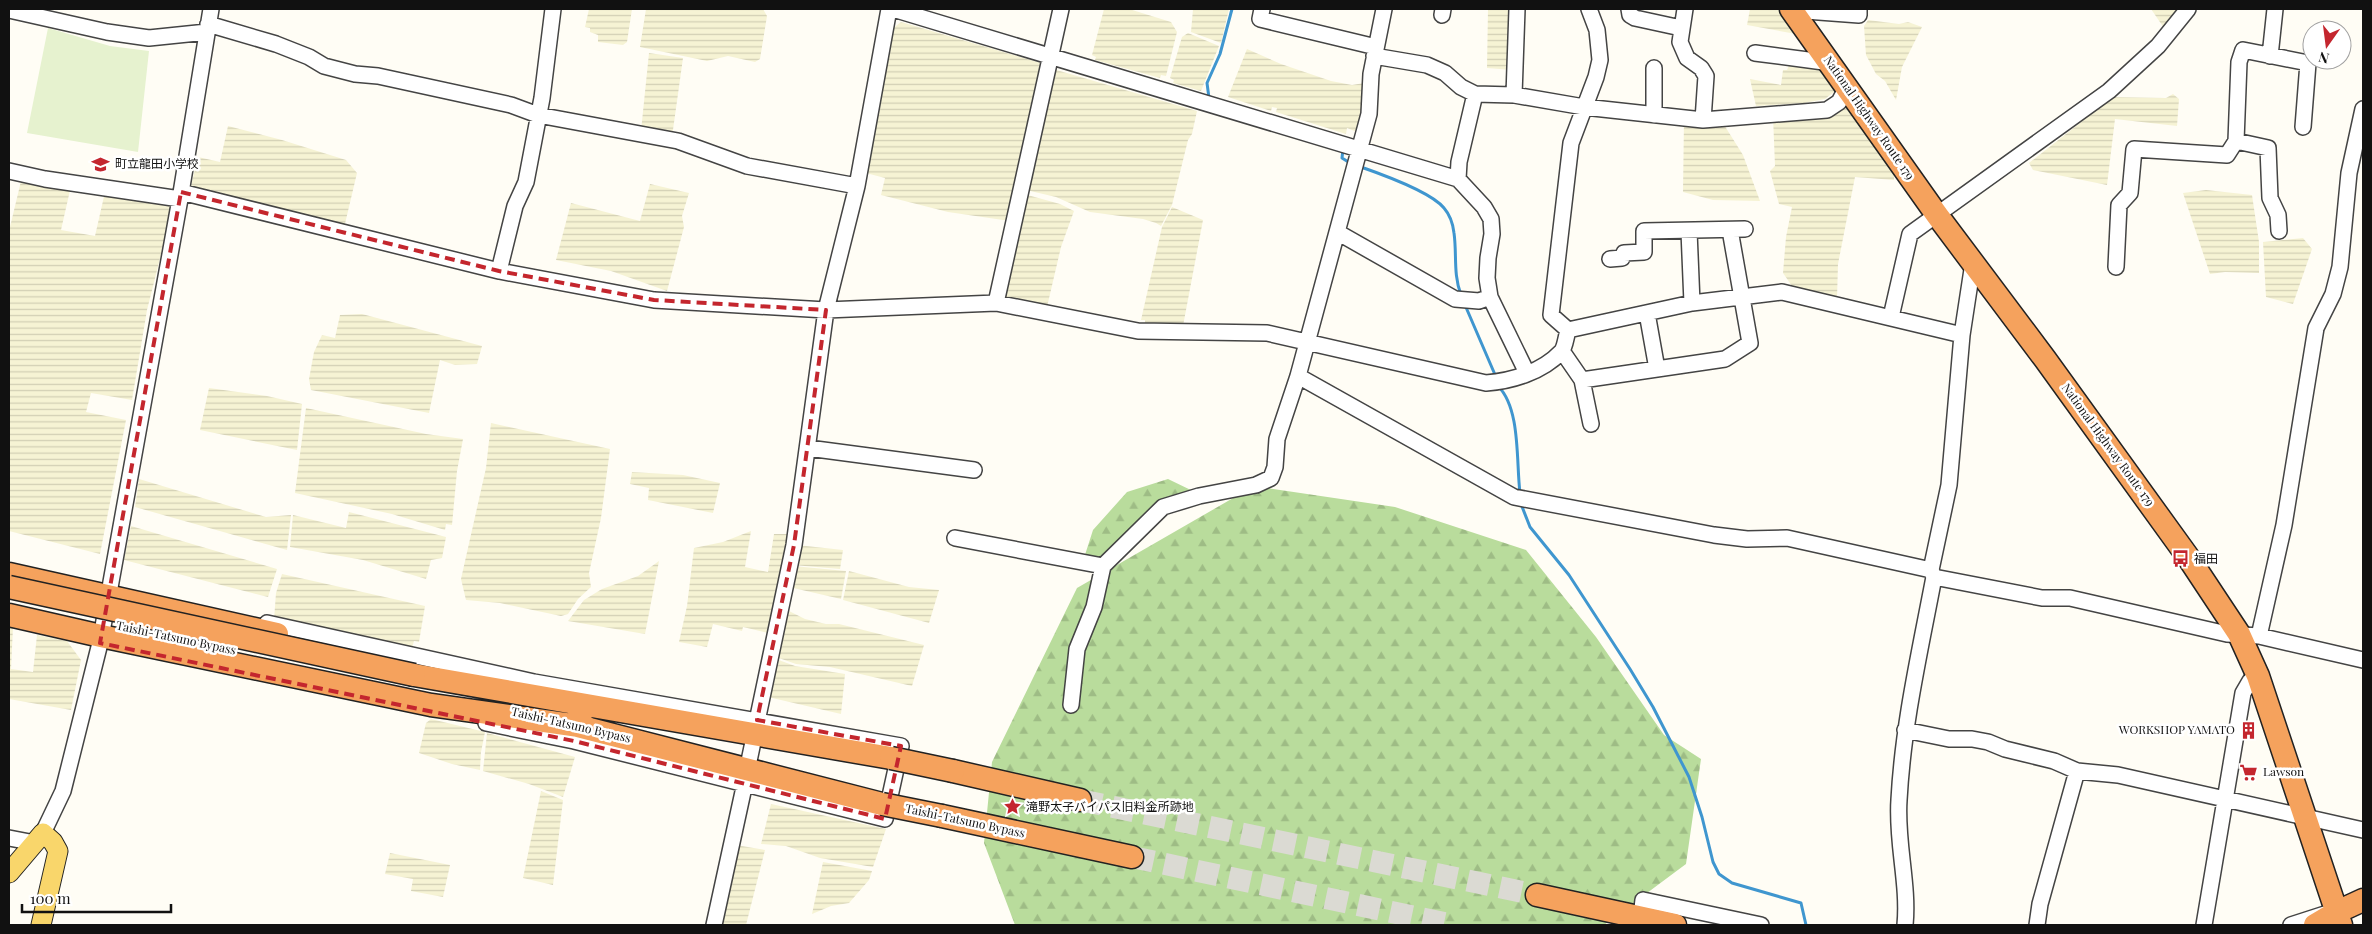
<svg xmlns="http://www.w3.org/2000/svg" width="2372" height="934" font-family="'Playfair Display','Noto Sans JP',serif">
	<defs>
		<pattern id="farmland-rules" width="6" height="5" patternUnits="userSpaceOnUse" patternTransform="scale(1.25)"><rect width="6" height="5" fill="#f6f3d4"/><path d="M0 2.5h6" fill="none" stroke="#d2cfb5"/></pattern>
		<pattern id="forest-firs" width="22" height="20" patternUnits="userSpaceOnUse" patternTransform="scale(1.25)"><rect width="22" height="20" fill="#b9dc9c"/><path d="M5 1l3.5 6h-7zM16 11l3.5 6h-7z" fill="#9ebc85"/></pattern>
	</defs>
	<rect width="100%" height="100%" fill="#fffdf5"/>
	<path fill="url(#farmland-rules)" d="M589 9H632L627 42 623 45 598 42V35L590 32V28L585 27Z
		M646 9H763L767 16 760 59 755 62 728 56 707 61 640 47Z
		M1104 9H1129L1171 22 1177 32 1166 76 1161 75 1160 78 1095 60 1096 57 1092 55Z
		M1193 9H1229L1221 43 1191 32Z
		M1488 9H1514L1512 70 1487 68Z
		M1750 9H1783L1796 34 1747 25Z
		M2151 9H2177L2164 28Z
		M1868 20 1899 24 1908 22 1922 27 1902 67 1896 100 1885 81 1876 74 1866 55 1864 26Z
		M901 22 1048 65 1010 221 948 212 881 195 885 178 866 173 892 29Z
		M1188 33 1219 46 1201 91 1173 83 1174 80 1170 78 1182 37Z
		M1247 49 1281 64 1331 81 1352 85 1364 83V100L1357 132 1347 128 1346 134 1276 112 1277 108 1272 107 1271 111 1228 97Z
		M649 53 683 58 672 137 641 131Z
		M1790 63 1824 68 1840 87 1825 99 1804 103 1756 106 1750 79 1781 85 1783 70H1787Z
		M1053 69 1197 111 1192 134 1188 140 1172 205 1161 226 1156 223 1143 219 1090 212 1056 197 1026 190Z
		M2173 94 2179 99 2177 126 2115 119 2107 185 2033 170 2029 163 2113 97 2166 98Z
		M1844 95 1894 169V180L1855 177 1838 264 1837 299 1796 292 1783 273 1786 237 1792 207 1779 204 1770 171 1775 166 1773 116 1823 109Z
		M1684 119 1721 120 1743 155 1760 201 1713 200 1683 192Z
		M228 126 282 140 346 160 357 173 344 228 190 190 198 157 220 162Z
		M22 177 71 186 61 230 95 236 105 192 170 201 173 207 147 310 132 400 91 393 86 412 126 420 100 554 9 531V231Z
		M650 184 689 193 682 216 684 227 667 291 611 271 556 260 571 203 640 221Z
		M2206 190 2252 195 2259 242V273L2225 272 2210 274 2183 193Z
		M1024 194 1060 204 1074 211 1061 247 1047 307 1004 298Z
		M1172 207 1203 220 1183 326H1145V320H1141L1162 227Z
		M2303 238 2312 249 2293 304 2266 297 2263 242Z
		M362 314 482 346 477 364 455 365 440 360 429 413 311 390 309 379 314 352 322 335 335 338 340 315Z
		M209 388 267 396 302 404 297 450 200 430Z
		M306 408 426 434 463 439 457 471 452 525 446 524 445 530 392 514 295 493Z
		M491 423 610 449 601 518 589 573 591 587 578 599 568 614 561 616 500 603 466 600 461 579 486 468Z
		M632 472 683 475 720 483 713 513 648 500 649 488 630 484Z
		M139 479 266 517 291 515 287 550 135 507Z
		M349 512 446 537 442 558 431 560 426 579 363 560 290 547 293 515 346 528Z
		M131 526 277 569 268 597 124 560Z
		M751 531 745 567 768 572 774 534H790L772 634 743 627 742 631 713 624 707 647 679 642 687 606 694 548 723 542Z
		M797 545 843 550 840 569 793 565Z
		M659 561 645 634 568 621 584 600 602 589 638 576Z
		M793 566 846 571 841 599 789 587Z
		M849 571 909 587 939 590 929 623 843 600Z
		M282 574 425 606 419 642 414 641 412 648 274 620 276 593Z
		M785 609 805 619 826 624H839L924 645 912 686 830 667 796 664 776 657Z
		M9 627H13L11 669 33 672 37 635 67 641 81 660 71 710 9 699Z
		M776 659 795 666 845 674 841 714 768 697Z
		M431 719 485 732 481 752 480 770 452 764 419 753 426 723Z
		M487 733 575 757 563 797 529 784 483 771Z
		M541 791 563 800 553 885 523 878Z
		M771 804 886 829 873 867 820 858 786 846 761 844Z
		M736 845 765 850 746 925H719Z
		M390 853 450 865 443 897 411 891 413 879 385 874Z
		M823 862 872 871 869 880 849 903 831 906 812 914Z"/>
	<path fill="url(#forest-firs)" d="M1168 479 1197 493 1148 510 1102 563 1084 558 1093 530 1127 492Z
		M1254 486 1395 507 1526 550 1596 637 1664 735 1701 759 1686 864 1604 925H1015L984 843 992 762 1077 588Z"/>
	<path fill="#e6f2cf" d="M48 28 110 46 149 51 138 152 27 133Z"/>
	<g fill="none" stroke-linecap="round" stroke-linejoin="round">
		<path stroke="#3f96cf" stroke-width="3" d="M1209 98 1207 83 1220 54 1232 9
			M1343 149 1342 158 1350 163
			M1361 167C1381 174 1431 192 1444 208 1450 215 1453 224 1454 233 1457 254 1453 274 1461 295
			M1465 305 1496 377
			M1498 386C1521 409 1516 462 1520 493
			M1521 504 1530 527 1569 575 1630 669 1653 707 1689 777 1702 817 1713 862 1719 874 1732 883 1801 903 1806 925"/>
		<path stroke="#dbdad3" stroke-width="22" stroke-dasharray="22 11" stroke-linecap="butt" d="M1080 800 1537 895
			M1132 857 1453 925"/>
		<defs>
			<path id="minor" d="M893 9 1458 179
				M1262 9 1260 19 1376 47
				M1629 9 1630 15 1635 18 1681 28
				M1685 9 1680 42 1687 58 1701 68 1706 76 1703 120
				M9 10 107 32 149 38 207 32
				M1792 10 1859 15V9
				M1442 15 1443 9
				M208 24 276 44 309 57 324 66 355 74 378 76 511 105 538 115 678 141 747 166 857 186
				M1755 53 1831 63
				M1374 56 1427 65 1445 73 1461 87 1475 94 1514 95 1584 107 1703 120 1827 110 1839 102 1847 87
				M2270 56 2275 9
				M1475 94 1459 162 1458 179 1484 207 1491 219 1492 234 1488 258 1487 278 1490 297 1527 373
				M1514 95 1517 9
				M1654 115V68
				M2236 141 2268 148 2270 198 2278 215 2279 231
				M9 171 45 179 180 199
				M181 192 499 271 654 300 826 310 996 303 1138 331 1267 333 1486 383C1512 381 1542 372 1561 352 1565 348 1566 337 1568 330
				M1689 231 1692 303
				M1337 232 1455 299 1479 301 1490 297
				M1610 259 1622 258 1624 253 1644 252V231L1745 229
				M2116 267 2119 205 2130 193 2134 149 2227 155 2236 141 2239 62 2243 50 2308 63 2303 127
				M499 271 515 206 526 182 542 98 553 9
				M996 303 1061 9
				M1647 313 1657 369
				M1891 317 1910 234 2109 91 2158 46 2188 9
				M1568 330 1692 303 1782 292 1962 335
				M1568 330 1551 315 1571 143 1596 77 1600 60 1597 30 1589 9
				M1562 351 1582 380 1591 424
				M1298 376 1514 497 1714 535 1747 539 1787 538 1931 570 1934 577 2042 598H2070L2227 634 2259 636 2363 660
				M1582 380 1725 359 1750 343 1730 230
				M808 448 974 470
				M955 538 1103 566 1163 507 1199 496 1256 485 1271 478 1275 467 1277 439 1298 376 1369 114 1371 74 1384 9
				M1931 570 1949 485 1962 335 1973 263
				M267 623 534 682 901 746 885 819 574 741 486 723
				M2259 636 2284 525 2316 328 2333 294 2340 267 2349 173 2363 109
				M1071 705 1077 649 1094 607 1103 566
				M756 726 794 545 826 310 857 186 889 9
				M1905 730 1949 739H1972L1988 742 2005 749 2054 761 2077 771 2118 775 2363 830
				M749 761 753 742
				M43 833 63 791 100 643 180 199 211 9
				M9 838 35 843
				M1642 908 1643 900 1761 925
				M714 925 746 778
				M1905 925C1909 884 1896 842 1899 800 1903 724 1920 651 1934 577
				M2037 925 2040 904 2077 771
				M2204 925 2243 693 2250 681 2258 676
				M2291 925 2325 914"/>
			<path id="major" d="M9 873 43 833 53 842 58 851 41 925"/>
			<path id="highway" d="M1791 9 1937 215 2045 359 2188 557 2239 634 2258 676 2341 925
				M9 574 277 634
				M9 615 101 636 431 705 586 727
				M414 675 891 758
				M570 724 882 804
				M953 771 1080 800
				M942 816 1132 857
				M1537 895 1675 925
				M2315 925 2337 912 2363 900"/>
		</defs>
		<use href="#minor" stroke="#444" stroke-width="18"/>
		<use href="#major" stroke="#222" stroke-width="21"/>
		<use href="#highway" stroke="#222" stroke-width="25"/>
		<use href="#minor" stroke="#fff" stroke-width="15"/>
		<use href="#major" stroke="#f9d66b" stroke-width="19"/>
		<use href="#highway" stroke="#f5a25d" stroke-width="22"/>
		<defs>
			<path id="highway-bridge" d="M9 587 414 675
				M891 758 953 771
				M882 804 942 816"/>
		</defs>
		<use href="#highway-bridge" stroke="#222" stroke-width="25" stroke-linecap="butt"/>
		<use href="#highway-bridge" stroke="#f5a25d" stroke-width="22"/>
	</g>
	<path fill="none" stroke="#c4262e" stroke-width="4" stroke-dasharray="10 6" stroke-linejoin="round" d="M181 192 499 271 654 300 826 310 794 545 757 720 901 746 885 819 574 741 100 643Z"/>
	<defs>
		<symbol id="school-bare" viewBox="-9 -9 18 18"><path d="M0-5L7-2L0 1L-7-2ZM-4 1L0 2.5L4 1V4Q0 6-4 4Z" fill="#c4262e" stroke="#fff" stroke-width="2.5" paint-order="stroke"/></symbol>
		<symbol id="bus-bare" viewBox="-9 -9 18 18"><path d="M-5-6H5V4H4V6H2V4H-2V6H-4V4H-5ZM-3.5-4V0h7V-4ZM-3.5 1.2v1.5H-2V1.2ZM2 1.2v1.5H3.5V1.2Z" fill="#c4262e" stroke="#fff" stroke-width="2.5" paint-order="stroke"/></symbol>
		<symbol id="building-bare" viewBox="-9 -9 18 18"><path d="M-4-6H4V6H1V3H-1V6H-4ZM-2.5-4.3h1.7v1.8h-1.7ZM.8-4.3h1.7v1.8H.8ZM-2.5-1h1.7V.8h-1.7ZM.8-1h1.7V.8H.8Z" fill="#c4262e" stroke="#fff" stroke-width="2.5" paint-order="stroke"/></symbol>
		<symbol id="supermarket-bare" viewBox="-9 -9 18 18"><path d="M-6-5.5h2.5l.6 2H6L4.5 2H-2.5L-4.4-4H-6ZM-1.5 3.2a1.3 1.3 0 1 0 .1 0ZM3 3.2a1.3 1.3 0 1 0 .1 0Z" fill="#c4262e" stroke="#fff" stroke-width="2.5" paint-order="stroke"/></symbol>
		<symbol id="sight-bare" viewBox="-9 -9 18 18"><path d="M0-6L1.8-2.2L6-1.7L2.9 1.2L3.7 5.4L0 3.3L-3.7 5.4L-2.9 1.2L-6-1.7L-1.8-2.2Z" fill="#c4262e" stroke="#fff" stroke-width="2.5" paint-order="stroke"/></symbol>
	</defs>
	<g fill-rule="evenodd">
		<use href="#school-bare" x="88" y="152" width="25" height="25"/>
		<use href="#bus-bare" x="2168" y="546" width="25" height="25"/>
		<use href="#building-bare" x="2236" y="718" width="25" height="25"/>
		<use href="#supermarket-bare" x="2236" y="760" width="25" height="25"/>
		<use href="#sight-bare" x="1000" y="794" width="25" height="25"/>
	</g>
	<g text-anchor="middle" stroke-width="5" stroke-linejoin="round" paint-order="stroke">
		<g font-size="12" fill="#111" stroke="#fff">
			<text transform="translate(1869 118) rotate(55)" y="4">National Highway Route 179</text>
			<text transform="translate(2108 445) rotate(54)" y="4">National Highway Route 179</text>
			<text transform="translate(176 638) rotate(12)" y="4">Taishi-Tatsuno Bypass</text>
			<text transform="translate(571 725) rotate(13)" y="4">Taishi-Tatsuno Bypass</text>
			<text transform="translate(965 821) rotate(12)" y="4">Taishi-Tatsuno Bypass</text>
		</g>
		<g font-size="12" fill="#111" stroke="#fff" text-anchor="start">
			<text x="115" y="168">町立龍田小学校</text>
			<text x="2194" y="563">福田</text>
			<text x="2235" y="734" text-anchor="end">WORKSHOP YAMATO</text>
			<text x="2263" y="776">Lawson</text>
			<text x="1026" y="811">滝野太子バイパス旧料金所跡地</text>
		</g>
	</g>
	<rect width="2372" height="934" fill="none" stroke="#111111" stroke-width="20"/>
	<g transform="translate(2327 45) rotate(194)"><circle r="24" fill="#ffffff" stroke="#a0a0a0"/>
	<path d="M0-4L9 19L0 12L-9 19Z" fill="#c4262e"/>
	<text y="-8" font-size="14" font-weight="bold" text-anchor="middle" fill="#111111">N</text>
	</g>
	<path d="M22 904v8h149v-8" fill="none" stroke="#111111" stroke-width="2.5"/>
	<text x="30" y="904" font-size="15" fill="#111111" stroke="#ffffff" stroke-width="4" paint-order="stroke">100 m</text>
</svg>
